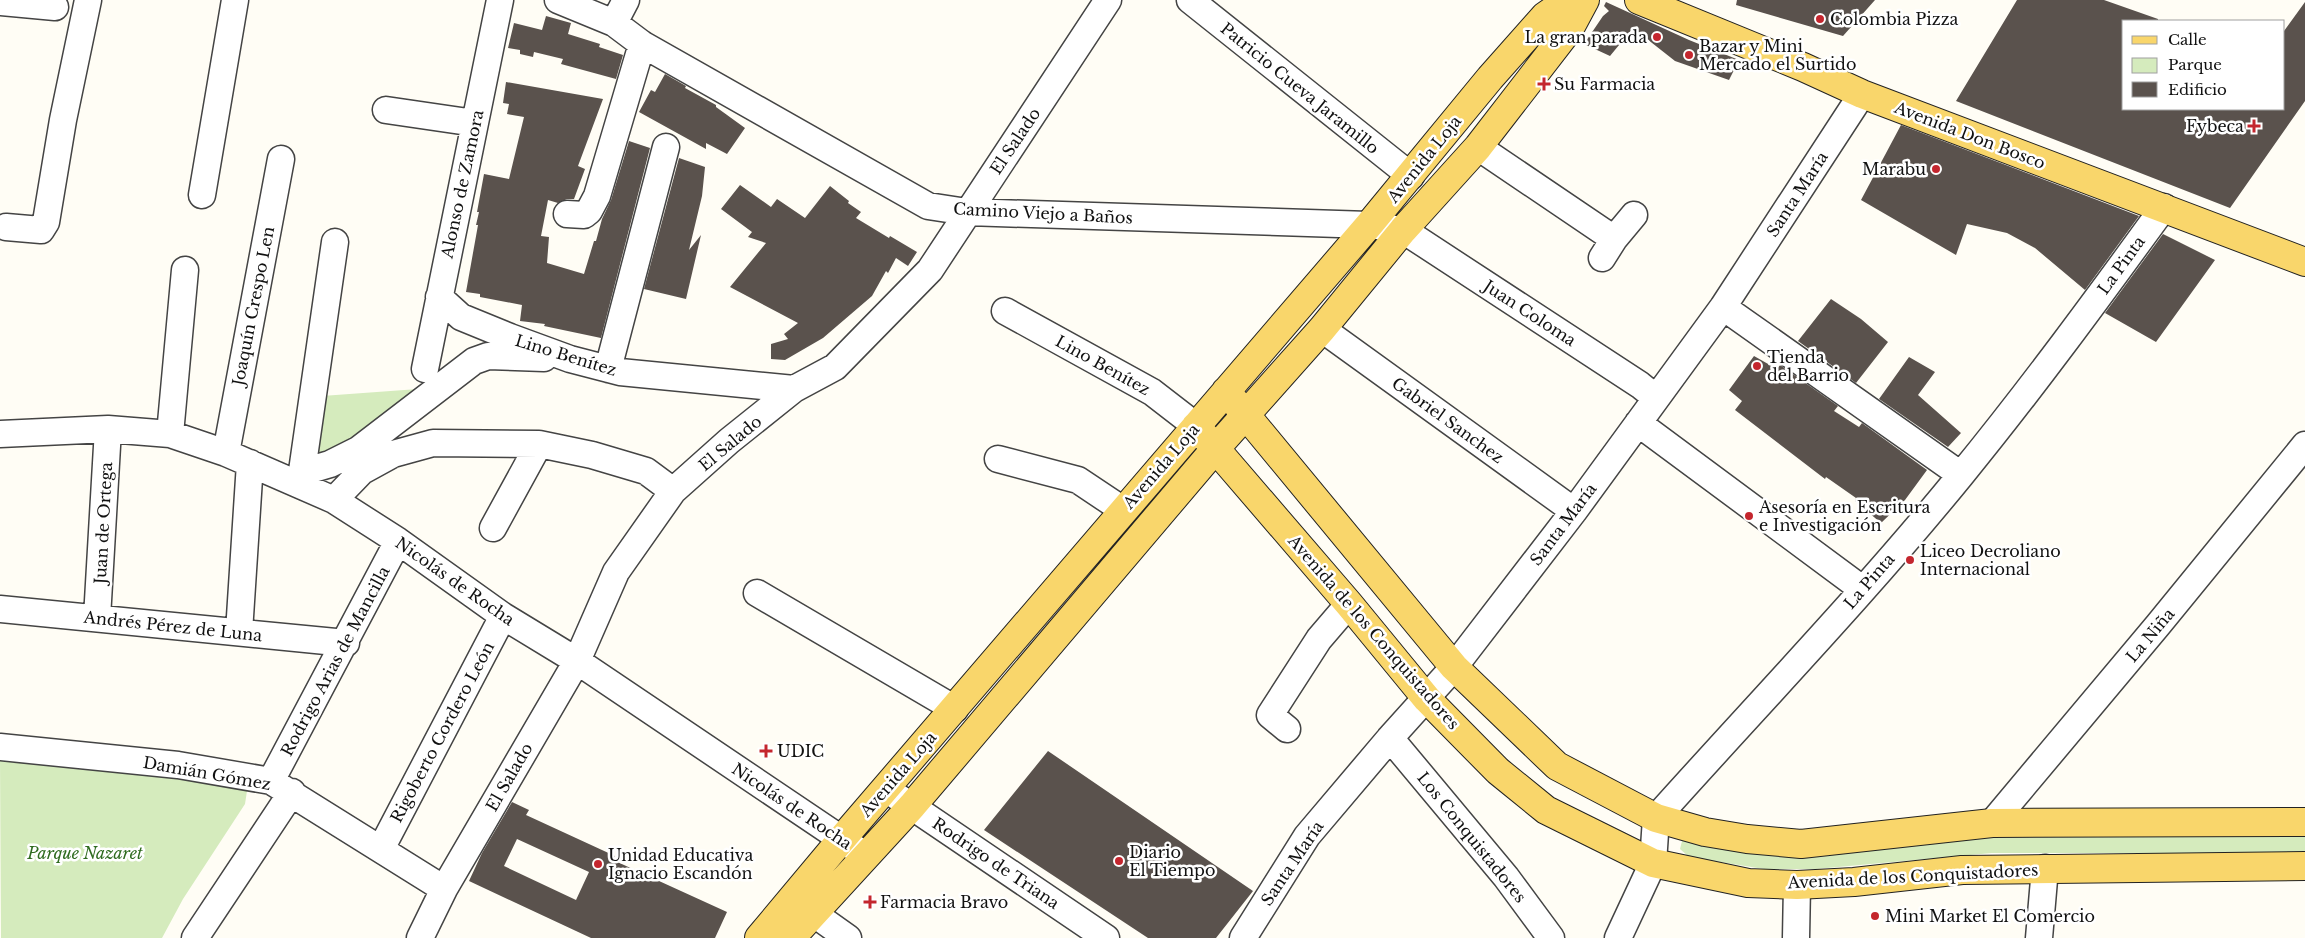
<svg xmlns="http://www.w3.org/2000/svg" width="2305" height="938" font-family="'Libre Baskerville',serif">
	<rect width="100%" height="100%" fill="#fffdf5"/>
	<path fill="#d5ebbd" d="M418 389 364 436 313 461 322 396Z
		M0 759 234 781 247 791 245 804 183 899 162 938H1Z
		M1991 836H2305V853H1992L1816 869H1764L1689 857 1680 849 1682 841 1692 840Z"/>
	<path fill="#5a524d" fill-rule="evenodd" d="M1737 0H1875L1843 36 1736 5Z
		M2017 0H2104L2158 19V21H2124V109H2284V31L2305 2V101L2230 208 1956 101Z
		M1606 2 1689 40 1739 60 1729 80 1675 61 1633 28 1610 56 1584 44 1603 16 1609 11 1604 6Z
		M546 16 571 23 568 34 600 44 599 47 623 55 616 79 561 64 563 59 534 52 533 57 520 54V50L508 48 514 23 542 30Z
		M665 74 686 86 685 88 716 105V107L745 128 727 154 706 143V149L639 112 651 90 655 92Z
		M506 82 603 99 578 166 585 169 574 199H567L558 203 548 200 541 236 549 237 547 263 584 274 594 241H596L602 219 611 200 629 141 650 148 601 338 544 326 545 324 520 321 522 305 480 297V294L466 292 478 225H476L479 212H477L484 174 509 179 524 117 507 114 509 104 503 103Z
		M1901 125 2139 216 2085 290 2035 248 2007 233 1967 224 1956 255 1861 200Z
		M679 158 705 167 702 196 689 250 701 235 686 299 644 289Z
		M740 185 771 207 777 199 805 218 830 186 849 201 848 203 861 212 856 218 889 238 890 236 917 252 908 266 896 258 888 273 886 271 872 296 823 338 785 360 771 359V344L788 339 784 334 798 323 730 287 766 243 748 237 752 232 721 209Z
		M2163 234 2215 260 2156 342 2105 313Z
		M1831 299 1861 319 1888 342 1856 383 1798 341Z
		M1754 356 1777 369 1780 365 1838 406 1834 411 1859 427 1862 423 1927 470 1905 500 1881 523 1855 501 1856 498 1826 477 1825 479 1735 410 1742 401 1729 390Z
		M1909 357 1935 372 1918 395 1961 433 1948 447 1879 399Z
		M1048 751 1253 891 1216 938H1148L984 830Z
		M512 802 529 810 526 815 615 856 613 860 727 912 715 938H591L469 881 482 853ZM517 839 589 872 576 900 504 866Z"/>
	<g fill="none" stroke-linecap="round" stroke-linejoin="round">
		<defs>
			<path id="minor" d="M558 0 614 23 642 44 928 206 967 212 1369 225 1403 230 1640 385 1656 398
				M1190 0 1411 176
				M0 2 55 7
				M614 23 626 0
				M386 110 475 123
				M1478 147 1614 239 1634 215
				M202 195 235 0
				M567 214 584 215 589 211 597 196 642 44
				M6 227 41 230 46 222 63 120 88 0
				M1602 258 1614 239
				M439 297 461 317 510 337 570 359 620 372 794 389
				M1723 307 1961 475
				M1005 311 1152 392 1196 426
				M1322 329 1574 511
				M425 369 500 0
				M608 369 666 147
				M1638 423 1862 589
				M0 434 108 429 170 434 226 453 334 500 398 541 503 616 577 661 859 851
				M170 434 185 270
				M226 453 281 159
				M998 459 1078 480 1123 510
				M303 472 330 464 358 450 474 361 488 356 544 358
				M300 485 335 242
				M334 500 362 471 393 454 433 443 539 444 592 455 646 471 673 491
				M493 528 539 444
				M757 593 955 709
				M0 609 346 643
				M97 618 108 429
				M239 632 250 463
				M1287 729 1270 715 1319 639 1349 604
				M1390 738 1506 877 1551 938
				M0 747 178 765 271 781 444 889
				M271 781 398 541
				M886 789 1106 938
				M1992 823 2158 625 2305 445
				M381 849 503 616
				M796 901 848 938
				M195 938 292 792
				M420 938 444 889 577 661 616 572 673 491 729 441 794 389 835 367 930 270 1108 0
				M1243 938 1307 836 1390 738 1454 667 1574 511 1723 307 1862 94
				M1618 938 1653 863 1656 818C1758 704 1865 593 1961 475 2032 388 2098 298 2164 207
				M1796 938 1797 885
				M2039 938 2045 868"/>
			<path id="major" d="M1639 0 1803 67 1862 94 2305 262
				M1226 391 1454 667 1557 766 1656 818 1705 832 1747 839 1801 844 1992 823 2305 822
				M1196 426 1349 604 1427 699 1498 771 1546 810 1653 863 1748 883 1797 885 1854 882 1962 870 2305 866
				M759 938 841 840 1369 225 1490 78 1545 16 1568 0
				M791 938 912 806 1216 448 1322 329 1403 230 1478 147 1570 28 1585 0"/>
		</defs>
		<use href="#minor" stroke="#444" stroke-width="29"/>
		<use href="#major" stroke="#222" stroke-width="30"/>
		<use href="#minor" stroke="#fff" stroke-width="26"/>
		<use href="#major" stroke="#f9d66b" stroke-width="28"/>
	</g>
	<g fill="#c4262e" stroke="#fff" stroke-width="2">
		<circle cx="1820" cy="19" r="5"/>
		<circle cx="1657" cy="37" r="5"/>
		<circle cx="1689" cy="55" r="5"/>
		<path d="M1541.5 76.5h5v5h5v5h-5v5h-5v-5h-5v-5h5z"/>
		<path d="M2251.5 118.5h5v5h5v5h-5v5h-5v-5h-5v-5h5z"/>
		<circle cx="1936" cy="169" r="5"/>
		<circle cx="1757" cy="366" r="5"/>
		<circle cx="1749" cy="516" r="5"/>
		<circle cx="1910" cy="560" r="5"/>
		<path d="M763.5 743.5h5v5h5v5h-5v5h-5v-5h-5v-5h5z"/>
		<circle cx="1119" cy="861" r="5"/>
		<circle cx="598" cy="864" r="5"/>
		<path d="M867.5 894.5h5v5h5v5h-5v5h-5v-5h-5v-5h5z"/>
		<circle cx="1875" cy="916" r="5"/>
	</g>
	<g text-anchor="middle" stroke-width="5" stroke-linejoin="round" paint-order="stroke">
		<g font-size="16" fill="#111" stroke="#fff" text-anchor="start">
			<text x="1830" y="25">Colombia Pizza</text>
			<text x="1647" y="43" text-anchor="end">La gran parada</text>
			<text x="1699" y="52">Bazar y Mini<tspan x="1699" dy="18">Mercado el Surtido</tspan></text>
			<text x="1554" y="90">Su Farmacia</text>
			<text x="2244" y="132" text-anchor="end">Fybeca</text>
			<text x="1926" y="175" text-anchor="end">Marabu</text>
			<text x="1767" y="363">Tienda<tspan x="1767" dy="18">del Barrio</tspan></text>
			<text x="1759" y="513">Asesoría en Escritura<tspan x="1759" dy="18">e Investigación</tspan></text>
			<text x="1920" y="557">Liceo Decroliano<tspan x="1920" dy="18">Internacional</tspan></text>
			<text x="777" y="757">UDIC</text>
			<text x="1129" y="858">Diario<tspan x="1129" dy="18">El Tiempo</tspan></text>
			<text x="608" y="861">Unidad Educativa<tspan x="608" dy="18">Ignacio Escandón</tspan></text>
			<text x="880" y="908">Farmacia Bravo</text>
			<text x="1885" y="922">Mini Market El Comercio</text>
		</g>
		<g font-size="16" fill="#111" stroke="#fff">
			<text transform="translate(1300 88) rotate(39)" y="6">Patricio Cueva Jaramillo</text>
			<text transform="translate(1970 135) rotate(21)" y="6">Avenida Don Bosco</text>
			<text transform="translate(1015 141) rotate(-56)" y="6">El Salado</text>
			<text transform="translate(1424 159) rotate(-51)" y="6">Avenida Loja</text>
			<text transform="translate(462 184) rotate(-78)" y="6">Alonso de Zamora</text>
			<text transform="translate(1797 194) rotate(-57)" y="6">Santa María</text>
			<text transform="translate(1043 213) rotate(3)" y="6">Camino Viejo a Baños</text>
			<text transform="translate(2121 265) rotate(-54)" y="6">La Pinta</text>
			<text transform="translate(253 306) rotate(-79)" y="6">Joaquín Crespo Len</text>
			<text transform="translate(1530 313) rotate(33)" y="6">Juan Coloma</text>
			<text transform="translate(566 355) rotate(17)" y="6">Lino Benítez</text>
			<text transform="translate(1103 365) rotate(29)" y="6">Lino Benítez</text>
			<text transform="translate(1448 420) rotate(36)" y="6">Gabriel Sanchez</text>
			<text transform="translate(730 443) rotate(-40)" y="6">El Salado</text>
			<text transform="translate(1161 466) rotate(-49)" y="6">Avenida Loja</text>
			<text transform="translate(103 523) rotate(-87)" y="6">Juan de Ortega</text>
			<text transform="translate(1563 524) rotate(-53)" y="6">Santa María</text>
			<text transform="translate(455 581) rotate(35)" y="6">Nicolás de Rocha</text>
			<text transform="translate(1869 581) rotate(-49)" y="6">La Pinta</text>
			<text transform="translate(173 626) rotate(6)" y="6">Andrés Pérez de Luna</text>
			<text transform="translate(1374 632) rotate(49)" y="6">Avenida de los Conquistadores</text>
			<text transform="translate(2150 635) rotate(-50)" y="6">La Niña</text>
			<text transform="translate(335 661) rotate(-62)" y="6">Rodrigo Arias de Mancilla</text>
			<text transform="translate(442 732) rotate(-62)" y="6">Rigoberto Cordero León</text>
			<text transform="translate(207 773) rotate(10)" y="6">Damián Gómez</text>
			<text transform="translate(898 774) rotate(-49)" y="6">Avenida Loja</text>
			<text transform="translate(509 777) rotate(-60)" y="6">El Salado</text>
			<text transform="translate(792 806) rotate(34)" y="6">Nicolás de Rocha</text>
			<text transform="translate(1472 837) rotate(51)" y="6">Los Conquistadores</text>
			<text transform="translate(996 863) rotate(34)" y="6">Rodrigo de Triana</text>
			<text transform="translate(1292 863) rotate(-56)" y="6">Santa María</text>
			<text transform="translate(1913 876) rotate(-3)" y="6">Avenida de los Conquistadores</text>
		</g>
		<g font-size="16" font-style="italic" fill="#2f6b1f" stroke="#fff">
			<text x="85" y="859">Parque Nazaret</text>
		</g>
	</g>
	<rect x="2122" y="20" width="162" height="90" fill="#ffffff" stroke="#a0a0a0"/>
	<rect x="2132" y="36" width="25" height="8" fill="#f9d66b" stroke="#a0a0a0"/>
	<text x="2168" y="45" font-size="15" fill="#111111">Calle</text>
	<rect x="2132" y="58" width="25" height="15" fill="#d5ebbd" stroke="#a0a0a0"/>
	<text x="2168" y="70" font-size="15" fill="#111111">Parque</text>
	<rect x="2132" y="82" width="25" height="15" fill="#5a524d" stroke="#a0a0a0"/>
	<text x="2168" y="95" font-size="15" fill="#111111">Edificio</text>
</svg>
